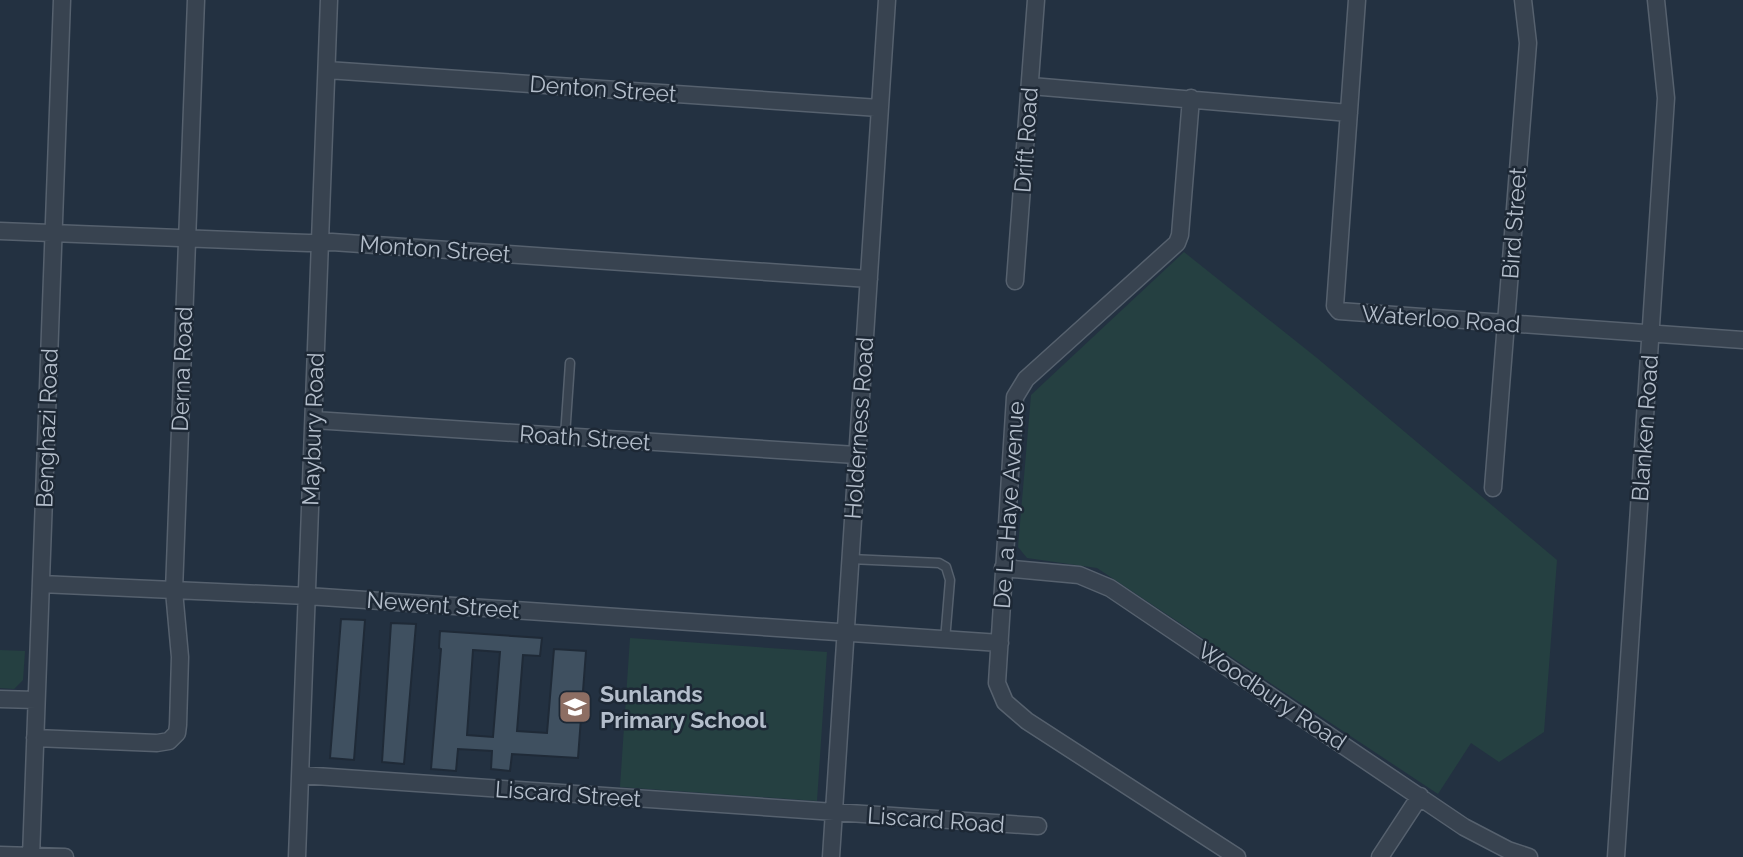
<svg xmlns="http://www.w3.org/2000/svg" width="1743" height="857" font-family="Raleway,sans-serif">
	<rect width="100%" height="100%" fill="#233141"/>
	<path fill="#254041" d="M1184 252 1317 358 1557 560 1544 732 1499 762 1471 743 1438 794 1097 568 1027 558 1018 547 1031 395Z
		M630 638 827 652 817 801 620 787Z
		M0 650 25 651 23 680 14 689 0 688Z"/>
	<path fill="#3f5060" stroke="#1f2a37" stroke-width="2" fill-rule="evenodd" d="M341 619 365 620 354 760 330 758Z
		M391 623 416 624 404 764 382 762Z
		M440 631 542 638 540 656 523 655 517 731 547 733 554 649 586 651 578 758 512 754 510 771 491 769 492 751 458 749 456 771 431 769 441 649 439 648ZM473 650 500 652 493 737 467 735Z"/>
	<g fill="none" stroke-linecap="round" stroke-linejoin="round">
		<defs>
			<path id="lane" d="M565 436 570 363
				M850 559 939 563 946 567 950 580 945 640"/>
			<path id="street" d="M1357 0 1335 306 1339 311 1743 340
				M327 70 879 108
				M1031 86 1349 113
				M1191 98 1180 235 1177 243 1026 379 1015 397 997 683 1005 702 1027 721 1237 857
				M0 231 308 243 332 242 869 279
				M1015 281 1036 0
				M314 420 856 455
				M1493 488 1528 43 1523 0
				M1003 568 1079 575 1110 588 1464 827 1508 850 1529 857
				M41 584 307 596 1000 643
				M0 699 36 700
				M35 738 157 743 169 741 177 733 178 725 180 657 174 591 196 0
				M301 775 1038 826
				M0 855 65 857
				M31 857 62 0
				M297 857 329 0
				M831 857 887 0
				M1380 857 1420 796
				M1616 857 1666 98 1656 0"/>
		</defs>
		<use href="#lane" stroke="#56616e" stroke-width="11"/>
		<use href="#street" stroke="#56616e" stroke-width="19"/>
		<use href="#lane" stroke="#384350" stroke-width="8"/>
		<use href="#street" stroke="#384350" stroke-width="16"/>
	</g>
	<defs>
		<symbol id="school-square" viewBox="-11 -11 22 22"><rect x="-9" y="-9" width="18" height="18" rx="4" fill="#8d6e63" stroke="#1d2835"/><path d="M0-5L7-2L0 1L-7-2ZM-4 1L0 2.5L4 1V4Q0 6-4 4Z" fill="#fff"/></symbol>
	</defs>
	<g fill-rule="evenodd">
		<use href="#school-square" x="556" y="688" width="38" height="38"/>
	</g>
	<g text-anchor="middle" stroke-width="5" stroke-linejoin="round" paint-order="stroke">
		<g font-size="23" fill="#b4becb" stroke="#1d2835">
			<text transform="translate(603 89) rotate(4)" y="8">Denton Street</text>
			<text transform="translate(1026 140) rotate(-86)" y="8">Drift Road</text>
			<text transform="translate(1514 223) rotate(-86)" y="8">Bird Street</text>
			<text transform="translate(435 249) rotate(4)" y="8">Monton Street</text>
			<text transform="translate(1441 319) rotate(4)" y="8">Waterloo Road</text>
			<text transform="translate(182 369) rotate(-88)" y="8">Derna Road</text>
			<text transform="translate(47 428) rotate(-88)" y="8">Benghazi Road</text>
			<text transform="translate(859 428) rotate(-86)" y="8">Holderness Road</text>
			<text transform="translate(1645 428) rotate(-86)" y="8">Blanken Road</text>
			<text transform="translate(313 429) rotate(-88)" y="8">Maybury Road</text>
			<text transform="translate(585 438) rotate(4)" y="8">Roath Street</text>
			<text transform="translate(1009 505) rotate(-86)" y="8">De La Haye Avenue</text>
			<text transform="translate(443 605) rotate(4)" y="8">Newent Street</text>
			<text transform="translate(1272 696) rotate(34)" y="8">Woodbury Road</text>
			<text transform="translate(568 794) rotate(4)" y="8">Liscard Street</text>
			<text transform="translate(936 820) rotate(4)" y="8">Liscard Road</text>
		</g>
		<g font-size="23" font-weight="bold" fill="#b4becb" stroke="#1d2835" text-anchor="start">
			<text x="600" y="702">Sunlands<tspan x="600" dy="26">Primary School</tspan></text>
		</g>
	</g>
</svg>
